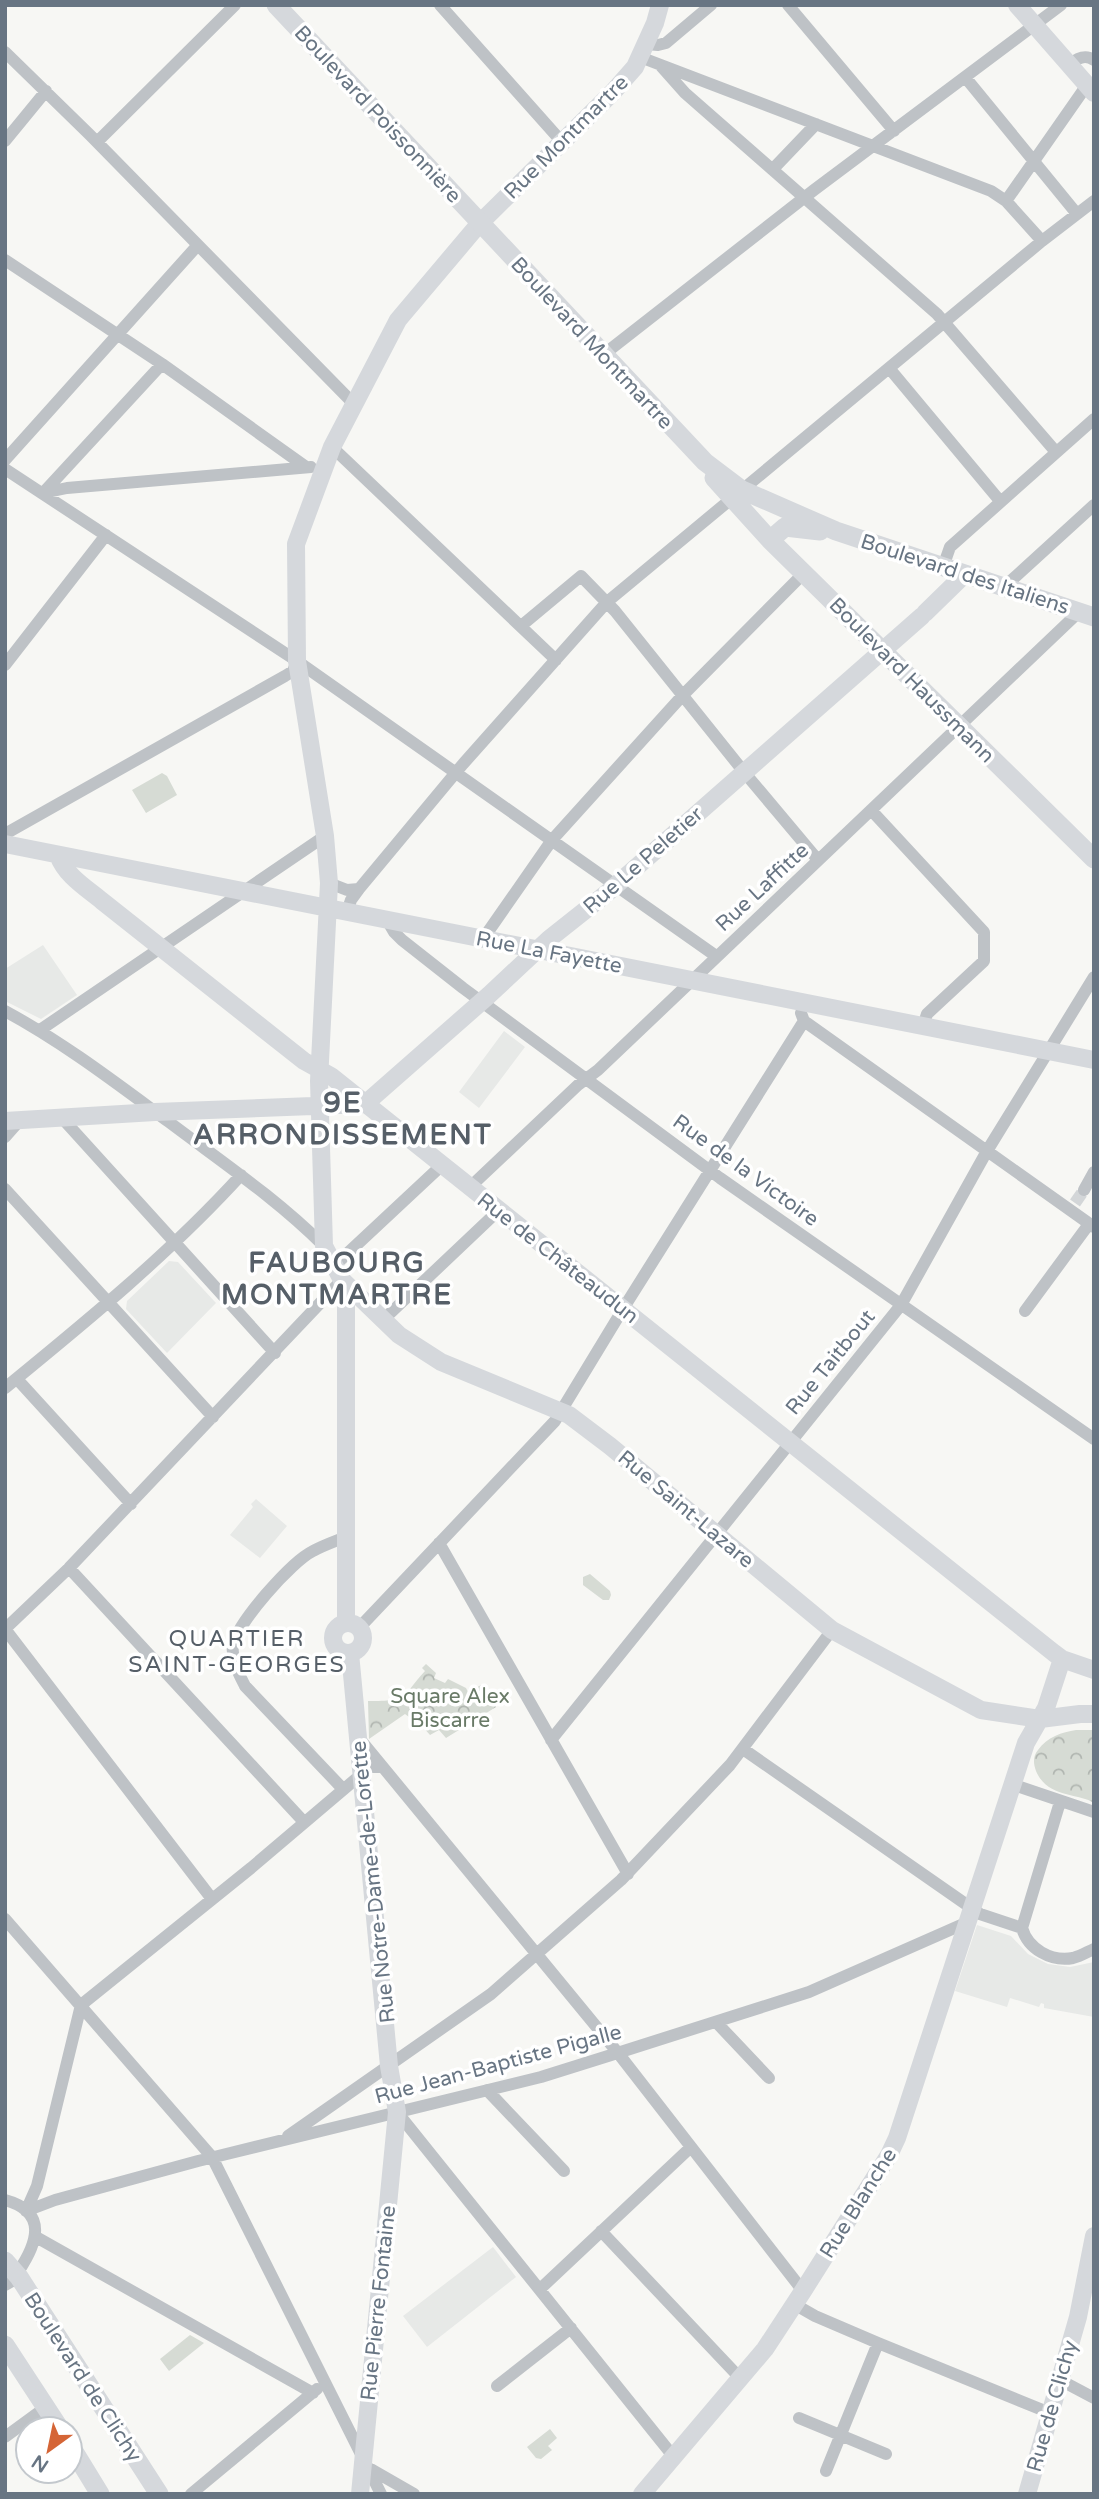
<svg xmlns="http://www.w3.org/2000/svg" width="1099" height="2499" font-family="'Varela Round',sans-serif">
	<defs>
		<pattern id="forest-crowns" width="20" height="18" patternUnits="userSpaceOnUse" patternTransform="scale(1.75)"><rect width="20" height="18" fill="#d6dbd4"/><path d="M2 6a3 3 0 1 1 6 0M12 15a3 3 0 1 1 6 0" fill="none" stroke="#b1b6b1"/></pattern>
	</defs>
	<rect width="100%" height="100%" fill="#f7f7f4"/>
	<path fill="#e7e9e7" d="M43 945 77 995 41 1019 5 1001V969Z
		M504 1031 525 1047 479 1108 459 1092Z
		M169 1261 178 1262 216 1303 167 1353 126 1309 127 1301Z
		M256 1499 287 1526 260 1558 230 1535 253 1507 251 1504Z
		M977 1925 1011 1936 1028 1954 1048 1964 1070 1967 1094 1962V2017L1044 2008V2004L1041 2003 1039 2007 1010 1998 1007 2007 955 1991Z
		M493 2247 516 2277 427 2347 403 2316Z"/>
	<path fill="#d6dbd4" d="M162 773 167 776 177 795 146 813 132 790Z
		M590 1574 610 1591 611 1595 609 1600H603L583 1585V1577Z
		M190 2335 204 2343 169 2371 160 2359Z
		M550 2429 557 2438 548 2446 552 2450 541 2459 536 2458 527 2447Z"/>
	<path fill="url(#forest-crowns)" d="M426 1664 436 1673 434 1678 445 1683 448 1679 466 1688 468 1692 483 1684 496 1707 446 1738 439 1730 430 1735 412 1715 409 1717 405 1714 369 1739 368 1701C411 1701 400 1698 425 1671L422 1668Z
		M1076 1730H1094V1803C1079 1793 1047 1798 1036 1771 1033 1763 1033 1756 1038 1750 1047 1737 1062 1732 1076 1730Z"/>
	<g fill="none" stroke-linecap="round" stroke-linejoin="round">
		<path stroke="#d3d6d8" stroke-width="12" stroke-dasharray="12 6" stroke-linecap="butt" d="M1075 1203 1084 1190"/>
		<path stroke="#bec2c6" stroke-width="12" d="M440 5 562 142
			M788 5 894 131
			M646 44 658 45 666 43 711 5
			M5 52 90 135 354 404
			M640 57 991 191 1006 201 1042 241
			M1069 65C1077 58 1085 54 1094 60
			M661 66 685 93 937 314 1056 452
			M965 77 1077 214
			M5 141 46 91
			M97 142 235 5
			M773 169 816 124
			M1006 201 1087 85
			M5 260 162 364 306 467
			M603 355 814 190 1061 5
			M889 368 1000 501
			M332 447 556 660
			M5 460 197 246
			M5 469 297 661 716 956
			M43 493 67 488 311 467
			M43 493 162 364
			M943 567 950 547 1094 419
			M1004 587 1094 505
			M521 626 581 576 615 611 744 772 818 860
			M5 665 106 535
			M871 810 984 932V961L927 1014 923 1026
			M5 834 285 676 293 671 297 661
			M329 883 347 890 359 889
			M347 912 351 900 359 889 463 764 607 602 1042 241 1094 201
			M387 920 394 932 402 940 463 988 720 1178 1094 1439
			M483 939 552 840 683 695 804 573
			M5 1011C64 1043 116 1083 169 1122 222 1162 277 1199 324 1246
			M801 1013 804 1021 1094 1227
			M40 1030 325 836
			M62 1118 275 1353
			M5 1137 20 1120
			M469 1188 578 1085 598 1070 1079 612
			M5 1189 213 1417
			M1084 1190 1094 1172
			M335 1265 441 1166
			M1025 1311 1089 1224
			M384 1319 498 1211
			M17 1379 131 1504
			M5 1388C87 1321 170 1253 241 1175
			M439 1543 628 1874
			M69 1568 304 1822
			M359 1628 555 1421 623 1309 804 1021
			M5 1629 69 1568 342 1280
			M5 1629 212 1899
			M359 1738 618 2053 803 2291
			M551 1740 901 1305 987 1151 1094 977
			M743 1749 980 1914 1022 1928C1028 1949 1051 1962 1073 1958 1081 1956 1087 1952 1094 1949
			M1014 1785 1094 1812
			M343 1789 245 1686C239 1674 231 1660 233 1645 238 1622 291 1562 313 1551 324 1545 336 1541 348 1536
			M5 1919 212 2157 381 2494
			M1022 1928 1060 1802
			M716 2022 769 2078
			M487 2090 564 2171
			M397 2112 673 2456
			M288 2136 491 1994 621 1880 730 1765 832 1630
			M5 2200C49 2212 37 2244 18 2272L19 2277 5 2285
			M26 2211 55 2200 198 2161 541 2077 608 2056 809 1992 968 1922
			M26 2211 37 2186 81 2005 251 1868 370 1767H382
			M601 2231 740 2378
			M36 2237 313 2393
			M540 2289 690 2148
			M794 2304 815 2316 878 2343 1050 2413
			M1060 2380 1094 2398
			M497 2386 571 2328
			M799 2418 886 2454
			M5 2437 46 2407
			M367 2467 414 2494
			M826 2471 878 2343
			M191 2494 317 2389"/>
		<path stroke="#d5d8dc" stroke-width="18" d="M1017 5 1094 93
			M925 613 965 574
			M5 844 1094 1060
			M58 855C66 876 85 887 102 901L304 1061 331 1076 1054 1653 1062 1659 1094 1670
			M365 1104 489 995 549 939 607 893 922 616
			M5 1121 155 1112 365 1104
			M342 1280 399 1335 441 1362 569 1415 610 1446 832 1630 981 1710 1040 1719 1080 1714H1094
			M346 1623V1305L342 1280 324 1246 319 1081 329 883 325 836 297 661 296 544 332 447 398 320 479 224 613 92 635 67 655 23 660 5
			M333 1638a15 15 0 1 1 30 0a15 15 0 1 1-30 0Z
			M350 1653 389 2066 397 2112 360 2494
			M642 2494 765 2349 803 2291 889 2155 897 2138 1026 1743 1046 1708 1062 1659
			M1027 2494 1078 2317 1094 2236"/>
		<path stroke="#d5d8dc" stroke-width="19" d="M276 5 705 462 742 490 836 531 1094 617
			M714 478 770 540 1094 859
			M770 540 785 527 820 531
			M5 2261 19 2277 159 2494
			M5 2345 60 2429
			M70 2445 100 2494"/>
	</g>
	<g text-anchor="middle" stroke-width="7" stroke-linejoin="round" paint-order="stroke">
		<g font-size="21" fill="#687583" stroke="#fff">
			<text transform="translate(378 114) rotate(47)" y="7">Boulevard Poissonnière</text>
			<text transform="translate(566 137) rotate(-45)" y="7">Rue Montmartre</text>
			<text transform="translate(592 343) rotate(47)" y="7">Boulevard Montmartre</text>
			<text transform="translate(965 574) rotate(18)" y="7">Boulevard des Italiens</text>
			<text transform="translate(912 680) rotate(45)" y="7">Boulevard Haussmann</text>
			<text transform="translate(643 860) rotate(-41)" y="7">Rue Le Peletier</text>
			<text transform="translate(762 887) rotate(-43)" y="7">Rue Laffitte</text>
			<text transform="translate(549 952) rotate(11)" y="7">Rue La Fayette</text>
			<text transform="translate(746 1170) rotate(36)" y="7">Rue de la Victoire</text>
			<text transform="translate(558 1258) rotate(38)" y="7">Rue de Châteaudun</text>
			<text transform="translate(830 1362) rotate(-51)" y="7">Rue Taitbout</text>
			<text transform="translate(686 1509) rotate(40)" y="7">Rue Saint-Lazare</text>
			<text transform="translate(373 1882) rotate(-96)" y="7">Rue Notre-Dame-de-Lorette</text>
			<text transform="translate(498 2064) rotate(-15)" y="7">Rue Jean-Baptiste Pigalle</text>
			<text transform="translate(858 2203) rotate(-58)" y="7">Rue Blanche</text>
			<text transform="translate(378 2303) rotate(-84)" y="7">Rue Pierre Fontaine</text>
			<text transform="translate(83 2377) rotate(57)" y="7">Boulevard de Clichy</text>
			<text transform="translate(1052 2406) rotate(-74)" y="7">Rue de Clichy</text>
		</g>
		<g font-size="21" fill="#697a67" stroke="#fff">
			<text x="450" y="1703">Square Alex<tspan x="450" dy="24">Biscarre</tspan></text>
		</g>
		<g font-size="23" letter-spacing="2" fill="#565f68" stroke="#fff">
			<text x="237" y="1646">QUARTIER<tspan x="237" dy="26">SAINT-GEORGES</tspan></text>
		</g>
		<g font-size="28" font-weight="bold" letter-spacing="2" fill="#565f68" stroke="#fff">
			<text x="343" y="1112">9E<tspan x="343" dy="32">ARRONDISSEMENT</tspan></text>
			<text x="337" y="1272">FAUBOURG<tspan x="337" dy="32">MONTMARTRE</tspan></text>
		</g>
	</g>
	<rect width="1099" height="2499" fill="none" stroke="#687583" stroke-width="14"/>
	<g transform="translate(49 2450) rotate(213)"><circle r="33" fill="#ffffff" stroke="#c3c8cd" stroke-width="2"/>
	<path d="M0-5L12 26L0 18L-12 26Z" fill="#d56536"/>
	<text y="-10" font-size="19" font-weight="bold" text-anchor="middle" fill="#687583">N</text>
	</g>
</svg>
